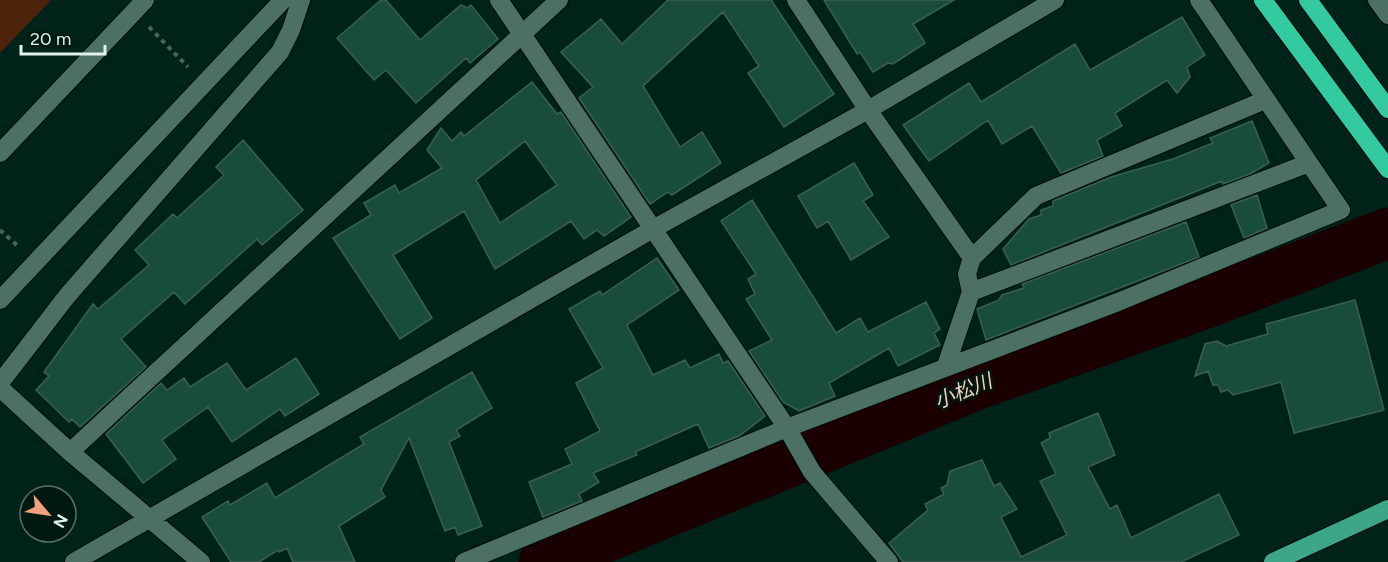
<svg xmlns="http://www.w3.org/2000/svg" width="1388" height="562" font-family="Figtree,'Noto Sans JP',sans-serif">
	<rect width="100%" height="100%" fill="#002319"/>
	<path fill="#4e230c" d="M0 0H51L0 53Z"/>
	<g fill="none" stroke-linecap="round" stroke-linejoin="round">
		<path stroke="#1a0000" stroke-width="51" d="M544 562 978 384 1211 301 1388 233"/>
	</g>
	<path fill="#184d3d" stroke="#3b5f52" stroke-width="1.5" fill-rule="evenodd" d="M381 0H386L420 40 461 5 467 8 471 5 498 39 470 63 466 58 416 103 386 70 374 80 337 38Z
		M668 0H771L834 94 784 127 748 73 759 66 723 12 643 86 680 147 702 132 721 163 672 195 668 192 650 204 579 98 593 87 561 52 601 19 622 44Z
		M824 0H954L913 24 925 43 893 64 888 63 873 72 860 52 857 54Z
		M1182 17 1205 55 1187 67 1190 77 1177 93 1167 80 1115 113 1122 126 1097 140 1103 156 1061 173 1032 126 1002 144 988 120 929 161 903 125 969 83 981 102 1075 44 1090 70Z
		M532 82 557 114 561 112 631 217 604 236 597 230 584 239 571 221 495 269 464 211 393 255 432 318 400 339 333 238 371 215 364 203 395 185 399 193 442 168 427 150 441 128 452 141 461 132 464 136ZM525 141 557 185 500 223 476 180Z
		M1252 121 1269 163 1250 174 1223 184 1222 181 1011 265 1003 249 1029 219 1041 215V210L1053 206V201L1111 177 1173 159 1213 143 1210 138Z
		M243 140 303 210 262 245 257 239 185 304 174 292 121 339 146 367 80 427 72 419 69 422 36 390 49 376 44 372 93 304 98 309 149 265 135 250 173 214 177 218 224 175 216 167Z
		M854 163 873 195 863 201 889 237 851 260 828 221 817 228 798 196Z
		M1257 195 1267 228 1244 238 1231 205Z
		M752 200 836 333 860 318 868 332 926 302 940 329 934 333 940 345 898 366 889 348 829 383 835 396 799 411 783 402 749 351 772 340 746 299 755 294 748 279 756 274 721 221Z
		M1186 222 1199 257 986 340 977 309 999 300 1002 295 1024 288 1022 284Z
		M657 258 679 290 627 325 653 375 685 360 690 368 719 354 723 363 728 361 765 416 739 436 709 448 698 424 635 452 637 455 593 473 599 482 579 494 582 501 543 517 529 482 572 464 565 449 600 431 576 383 603 368 569 309 600 291 602 295Z
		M1355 300 1384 410 1294 433 1281 382 1233 395 1228 390 1221 392 1218 385H1213L1208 371 1195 376 1205 344 1217 341 1226 346 1268 334 1266 324Z
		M296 358 319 394 285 416 280 409 232 442 208 407 162 440 176 459 143 483 106 434 161 383 167 390 184 378 190 387 227 363 246 390Z
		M472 372 492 408 456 430 460 436 449 442 482 526 458 535 455 527 445 531 409 438 381 490 385 497 339 526 355 562H293L287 548 279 552 278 550 259 562H231L202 517 228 501 230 505 267 483 275 498 364 444 360 437Z
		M1098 413 1115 455 1088 467 1110 509 1117 505 1131 538 1219 494 1239 535 1181 562H903L889 543 928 510 925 504 944 494 941 488 947 485 950 471 982 460 994 486 1000 483 1017 509 1001 517 1021 557 1067 535 1040 481 1056 474 1041 443 1050 438 1049 433Z"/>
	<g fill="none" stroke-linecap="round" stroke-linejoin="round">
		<defs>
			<path id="minor" d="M499 0 787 428 812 472 889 562
				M796 0 868 110 972 258
				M1377 0 1388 15
				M0 153 145 0
				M971 292 1309 163 1199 0
				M0 300 283 0
				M946 366 971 292 967 274 972 258 1036 196 1265 100
				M0 383 67 296 280 52 291 30 301 0
				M0 388 70 452 201 562
				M70 452 559 0
				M74 562 653 229 868 110 1055 0
				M464 562 787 428 1118 302 1341 210 1309 163"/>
			<path id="major" d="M1273 562 1388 509"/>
			<path id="highway" d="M1263 0 1388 169
				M1308 0 1388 109"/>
		</defs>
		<use href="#minor" stroke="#000b05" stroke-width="20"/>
		<use href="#major" stroke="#000b05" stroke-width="20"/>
		<use href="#highway" stroke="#000b05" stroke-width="20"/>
		<path stroke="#47655c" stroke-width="4" stroke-dasharray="4.5 4.5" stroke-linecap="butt" d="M149 27 188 67
			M0 230 20 248"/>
		<use href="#minor" stroke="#4c7164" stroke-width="18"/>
		<use href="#major" stroke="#3da688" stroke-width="18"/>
		<use href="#highway" stroke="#33caa0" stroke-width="18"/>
	</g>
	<g text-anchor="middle" stroke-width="4.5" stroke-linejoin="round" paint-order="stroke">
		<g font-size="20" font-style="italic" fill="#f8cfbc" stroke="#001911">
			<text transform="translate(963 391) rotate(-22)" y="7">小松川</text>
		</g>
	</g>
	<g transform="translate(48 514) rotate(119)"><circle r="28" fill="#001911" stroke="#597068" stroke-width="1.5"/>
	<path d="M0-4.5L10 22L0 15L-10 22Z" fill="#f1a17c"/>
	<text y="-9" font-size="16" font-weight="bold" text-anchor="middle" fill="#dff3eb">N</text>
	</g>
	<path d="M21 45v9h84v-9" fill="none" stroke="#dff3eb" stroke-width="3"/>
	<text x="30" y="45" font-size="18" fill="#dff3eb" stroke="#001911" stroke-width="4.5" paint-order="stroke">20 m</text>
</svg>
